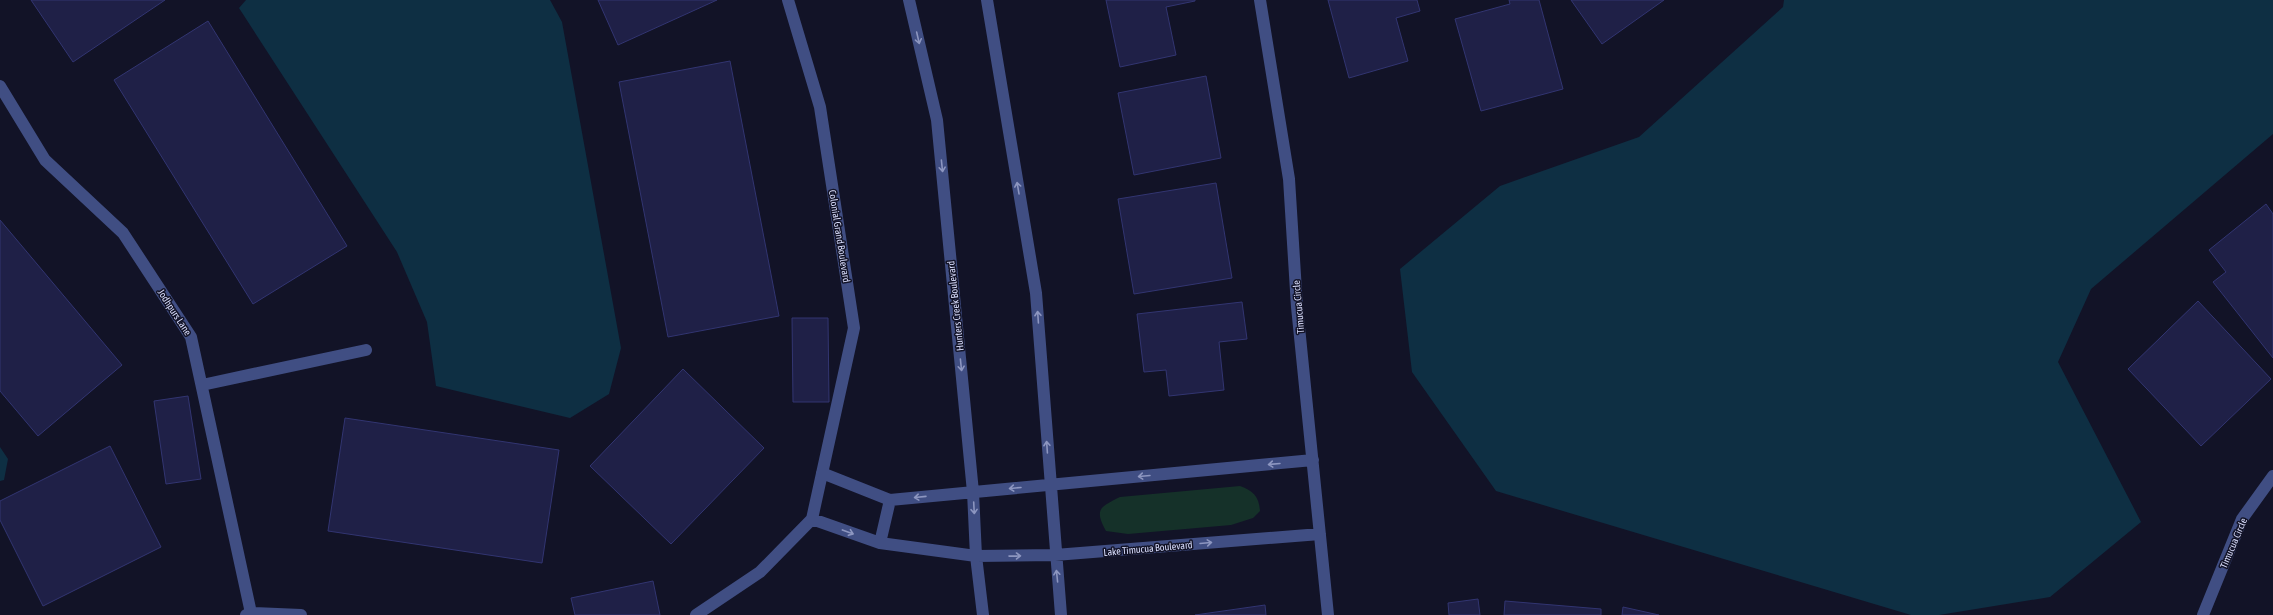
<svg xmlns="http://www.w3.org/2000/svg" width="2273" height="615" font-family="'Asap Condensed',sans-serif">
	<rect width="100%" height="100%" fill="#121327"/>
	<path fill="#153129" d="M1240 486C1253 491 1259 496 1260 511L1253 518 1231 525 1128 534 1106 531C1094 509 1100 507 1120 497Z"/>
	<path fill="#0e2f43" d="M246 0H550L562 22 621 348 609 394 570 418 436 386 427 322 397 252 239 8Z
		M1784 0H2273V134L2091 289 2058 362 2141 522 2050 597 1939 615H1911L1496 491 1412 372 1400 269 1500 186 1639 137 1783 7Z
		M0 447 8 459 4 480 0 481Z"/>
	<path fill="#1f2047" stroke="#323571" d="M31 0H165L73 62Z
		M598 0H717L618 45Z
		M1106 0H1195V1L1166 7 1176 55 1120 67Z
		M1328 0H1417L1420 11 1396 18 1408 61 1349 78Z
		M1509 0H1539L1563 89 1481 111 1455 19 1510 4Z
		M1571 0H1664L1602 44Z
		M208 21 347 246 253 304 114 80Z
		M730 61 779 316 668 337 619 82Z
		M1206 76 1221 158 1134 175 1118 93Z
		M1216 183 1232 278 1134 294 1118 199Z
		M2266 204 2273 214V358L2213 282 2226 272 2209 250Z
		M0 220 122 365 38 436 0 391Z
		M2198 301 2271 379 2201 446 2128 369Z
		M1242 302 1247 339 1219 342 1224 390 1169 396 1166 370 1144 372 1137 314Z
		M792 318H828L829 402H793Z
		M683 369 764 448 671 544 590 466Z
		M188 396 201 479 166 484 154 401Z
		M345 418 559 450 542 563 328 531Z
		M110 446 161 547 43 606 0 520V501Z
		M653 581 660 615H575L571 598Z
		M1478 599 1480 615H1449L1448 603Z
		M1505 601 1601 609V615H1504Z
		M1265 605 1266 615H1195Z
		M1623 607 1659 615H1622Z"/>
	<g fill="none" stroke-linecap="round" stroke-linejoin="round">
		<path stroke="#404e83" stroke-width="12" d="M909 0 937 120 973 492 976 556 983 615
			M987 0 1036 293 1061 615
			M1260 0 1289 179 1297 307 1328 615
			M0 86 45 160 123 233 191 337 251 613
			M202 385 366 350
			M822 473 890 500 1313 460
			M812 519 880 543 976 556 1055 555 1320 534
			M880 543 890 500
			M246 615 251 613 301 615
			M696 615 760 572 812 519 854 328 820 107 788 0
			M2203 615 2242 519 2273 476"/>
	</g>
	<defs><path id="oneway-shaft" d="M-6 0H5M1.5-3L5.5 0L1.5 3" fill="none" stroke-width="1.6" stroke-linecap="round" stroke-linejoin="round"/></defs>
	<g stroke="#8d96c0">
		<use href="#oneway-shaft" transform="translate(918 38) rotate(77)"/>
		<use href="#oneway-shaft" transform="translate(942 166) rotate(84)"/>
		<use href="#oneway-shaft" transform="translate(1018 188) rotate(-100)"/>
		<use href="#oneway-shaft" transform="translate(1038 317) rotate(-94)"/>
		<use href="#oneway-shaft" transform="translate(961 365) rotate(84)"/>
		<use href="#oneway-shaft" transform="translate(1047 447) rotate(-94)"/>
		<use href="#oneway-shaft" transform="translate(1274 464) rotate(175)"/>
		<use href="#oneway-shaft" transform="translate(1144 476) rotate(175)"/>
		<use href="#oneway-shaft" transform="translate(1015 488) rotate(175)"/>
		<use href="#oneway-shaft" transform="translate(920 497) rotate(174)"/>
		<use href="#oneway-shaft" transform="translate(974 508) rotate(87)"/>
		<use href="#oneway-shaft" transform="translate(848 532) rotate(20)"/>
		<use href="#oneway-shaft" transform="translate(1206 543) rotate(-5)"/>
		<use href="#oneway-shaft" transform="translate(1015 556) rotate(-1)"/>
		<use href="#oneway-shaft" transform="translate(1057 576) rotate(-96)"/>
	</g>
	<g text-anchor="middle" stroke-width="3" stroke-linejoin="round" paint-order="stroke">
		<g font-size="10" fill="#dadefd" stroke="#121327">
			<text transform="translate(840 236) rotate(81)" y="4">Colonial Grand Boulevard</text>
			<text transform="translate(955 306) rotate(-96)" y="4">Hunters Creek Boulevard</text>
			<text transform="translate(1298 307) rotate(-95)" y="4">Timucua Circle</text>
			<text transform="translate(175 312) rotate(57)" y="4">Jodhpurs Lane</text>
			<text transform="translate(2233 543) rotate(-67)" y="4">Timucua Circle</text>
			<text transform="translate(1148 548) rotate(-5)" y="4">Lake Timucua Boulevard</text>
		</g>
	</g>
</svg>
